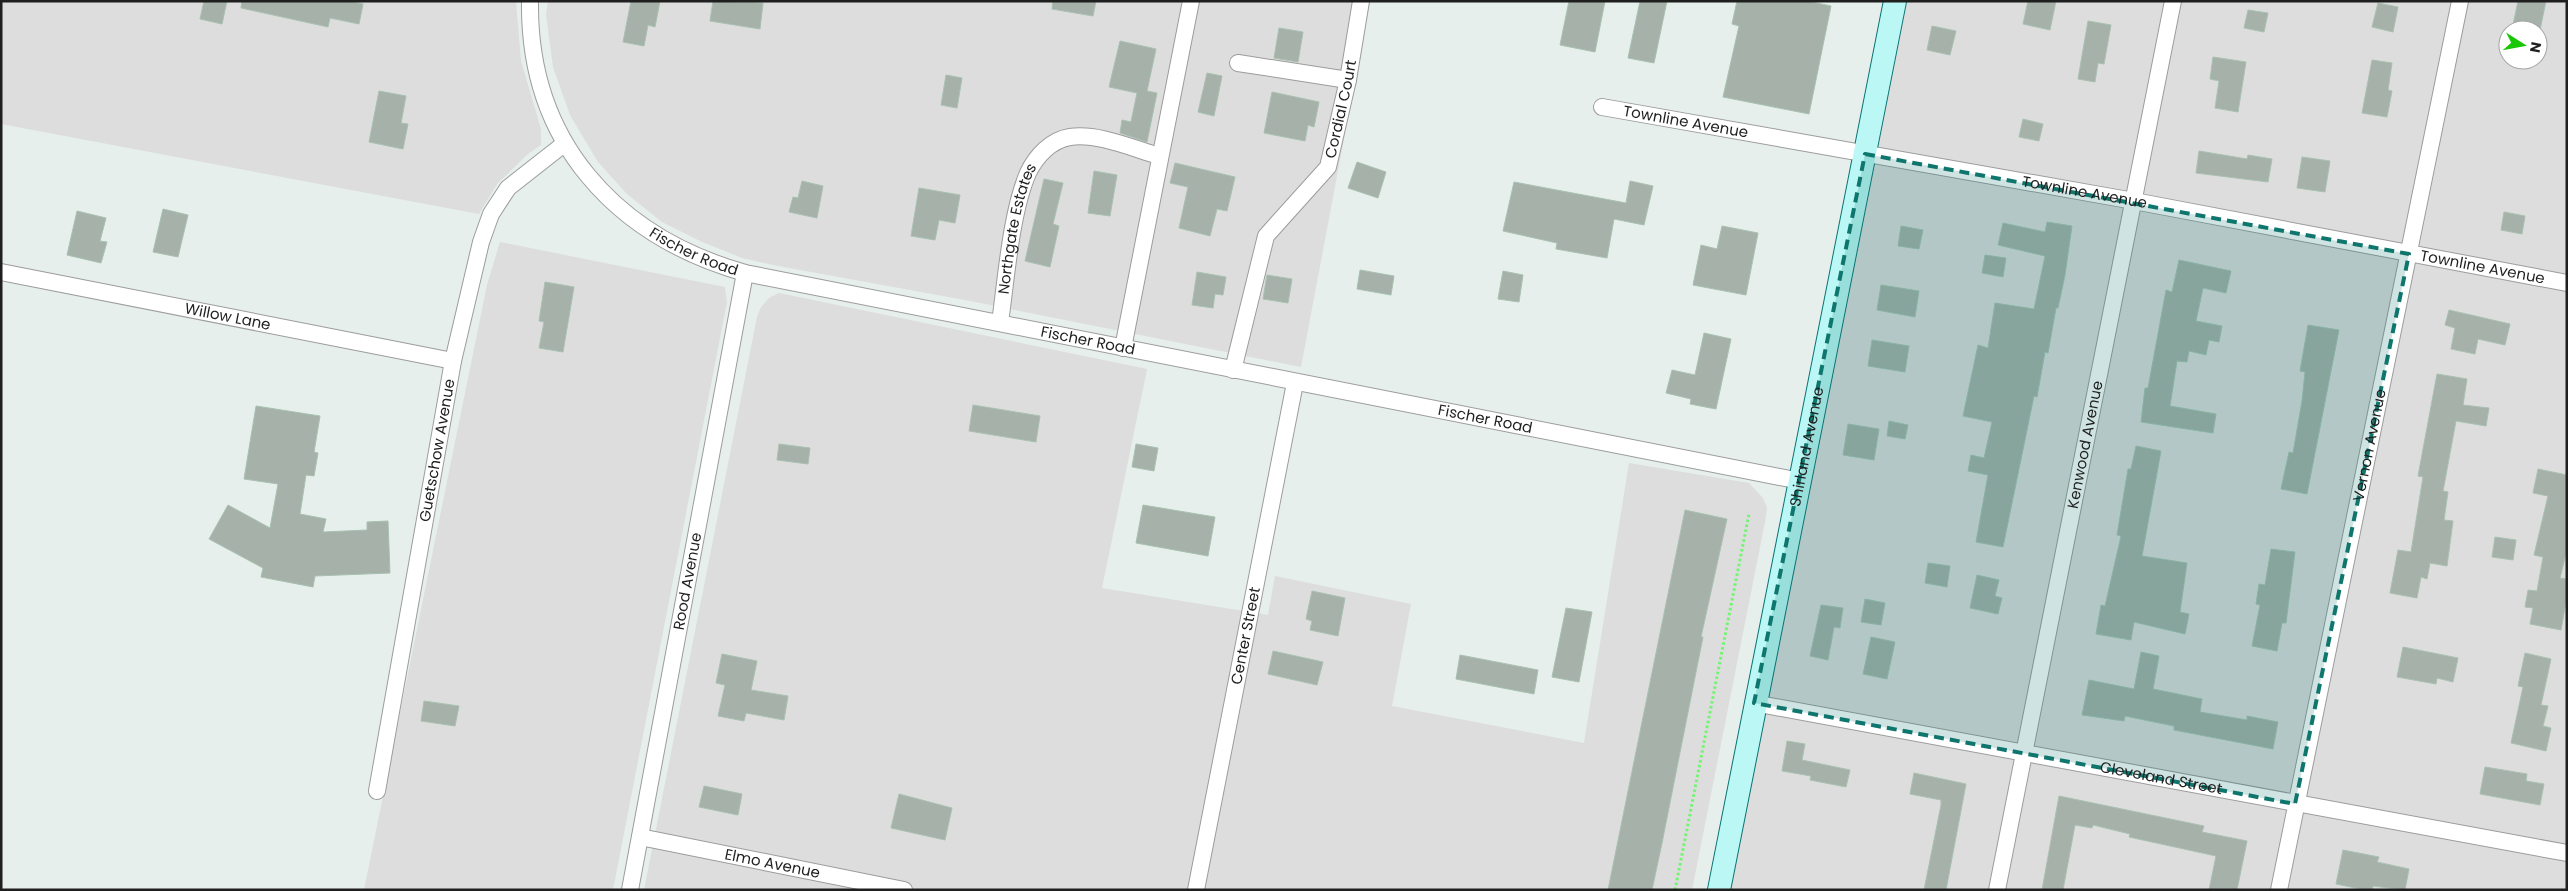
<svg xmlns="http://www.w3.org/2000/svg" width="2568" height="891" font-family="Poppins,sans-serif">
	<rect width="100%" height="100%" fill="#e6efeb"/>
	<path fill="#dcdddc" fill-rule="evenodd" d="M1 1H516L521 61 541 129V145L528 154 497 184 479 214 1 124Z
		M548 1H1370L1301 367 965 300 778 266 742 258 700 241 662 222 627 194 598 162 570 115 553 67 546 14Z
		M1904 1H2567V890H1730ZM2508 30H2538V60H2508Z
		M500 242 725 287 727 302 613 890H364L487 285Z
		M779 293 1147 369 1102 588 1268 615 1275 576 1411 604 1392 706 1584 743 1629 463 1749 483 1763 498 1767 508 1765 522 1692 890H644L757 317 761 307 769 298Z"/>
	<path fill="#a5b1a9" stroke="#a8c1b1" d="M204 1H227L222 24 200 19Z
		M242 1H349L363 4 359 24 330 18 328 27 241 8Z
		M631 1H660L655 27 648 25 644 46 623 42Z
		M713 1 763 3 760 29 710 21Z
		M1053 1H1096L1093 16 1052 9Z
		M1569 1H1605L1595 52 1560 45Z
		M1640 1H1667L1654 63 1628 58Z
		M1737 1H1807L1831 6 1809 114 1723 97 1739 26 1732 24Z
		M2028 1H2056L2050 30 2023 24Z
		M2518 1H2546L2540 30H2512Z
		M2378 3 2398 7 2393 32 2372 27Z
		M2248 10 2268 13 2264 32 2244 28Z
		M2088 21 2111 25 2104 64 2098 63 2095 82 2078 79Z
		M1932 26 1956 31 1950 55 1927 50Z
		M1279 28 1303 32 1298 62 1274 58Z
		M1120 41 1156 49 1147 91 1157 93 1147 142 1120 133 1122 120 1131 122 1137 93 1109 87Z
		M2213 57 2246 62 2238 112 2215 108 2219 81 2210 79Z
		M2372 60 2392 63 2388 90 2392 91 2387 117 2362 113Z
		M1207 73 1222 76 1214 116 1198 112Z
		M946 75 962 78 957 108 941 105Z
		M379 91 406 96 401 123 408 124 403 149 369 142Z
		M1272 92 1319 102 1314 127 1308 125 1305 141 1264 133Z
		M2023 119 2043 124 2039 141 2019 137Z
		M2199 151 2247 159 2248 155 2272 159 2268 182 2196 173Z
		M2302 157 2330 161 2325 192 2297 188Z
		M1357 162 1386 172 1378 198 1348 188Z
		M1175 163 1235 177 1227 211 1217 209 1210 236 1179 228 1188 187 1170 183Z
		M1094 171 1117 175 1110 216 1088 213Z
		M1044 179 1063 183 1053 224 1059 226 1050 267 1025 261Z
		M802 181 823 186 817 218 789 212 793 197 798 198Z
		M1630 181 1653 186 1644 225 1614 219 1607 258 1556 249 1557 243 1503 231 1514 182 1626 203Z
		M919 188 960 195 955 223 939 220 935 240 911 236Z
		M163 209 188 215 178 257 153 252Z
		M77 211 106 218 100 241 107 242 101 263 67 255Z
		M2504 212 2525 216 2522 234 2501 230Z
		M2047 222 2072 226 2065 275 2058 308H2056L2048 353 2045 352 2037 397 2034 396 2003 547 1976 542 1988 475 1968 471 1971 455 1984 458 1992 422 1963 416 1978 345 1988 348 1995 303 2034 309 2045 256 1998 245 2003 223 2045 232Z
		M1722 226 1758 233 1746 295 1693 285 1701 245 1717 249Z
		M1901 226 1923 230 1919 249 1898 246Z
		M1985 255 2006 258 2003 277 1982 273Z
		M2179 260 2231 271 2226 293 2203 288 2196 321 2222 326 2219 342 2209 340 2206 355 2189 351 2187 362 2177 361 2170 406 2216 414 2213 433 2141 422 2145 388H2148L2166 290 2172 292Z
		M1360 270 1394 276 1391 295 1357 289Z
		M1503 271 1523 275 1519 302 1498 299Z
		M1197 272 1226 277 1223 295 1215 294 1213 308 1192 305Z
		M1267 275 1292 279 1288 303 1263 299Z
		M545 282 574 287 563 352 539 348 544 322 539 321Z
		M1881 285 1919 291 1915 317 1877 310Z
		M2449 310 2510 324 2505 345 2478 339 2475 354 2451 349 2455 328 2445 325Z
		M2308 325 2339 330 2307 494 2281 489 2289 452 2293 453 2302 401 2305 372 2300 371Z
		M1704 333 1731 339 1716 409 1690 404 1691 399 1666 393 1672 370 1695 375Z
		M1872 340 1909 346 1905 372 1868 366Z
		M2437 374 2467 379 2463 405 2489 408 2486 426 2456 421 2443 491 2448 492 2444 520 2453 521 2447 566 2430 563 2427 579 2421 577 2417 598 2390 593 2398 550 2411 552 2423 477 2418 476Z
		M973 405 1040 416 1036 442 969 431Z
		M256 406 320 416 314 452 318 453 314 476 306 475 300 514 326 519 323 532 367 530V522L388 521 390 573 315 576 313 587 261 577 263 568 209 539 228 505 270 528 278 484 244 479Z
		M1889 421 1908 425 1905 439 1887 436Z
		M1848 424 1879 429 1874 460 1843 455Z
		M779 444 810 448 808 464 777 460Z
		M1136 444 1158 448 1154 471 1132 467Z
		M2136 446 2161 451 2142 556 2187 563 2180 612 2189 614 2185 634 2134 622 2131 640 2096 634 2101 605 2105 606 2121 536 2117 535 2128 469H2131Z
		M2538 469 2567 475V550L2560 578 2567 579V596L2561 630 2530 624 2533 608 2525 607 2528 590 2537 591 2543 557 2534 555 2548 496 2533 493Z
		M1143 505 1215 517 1208 556 1136 543Z
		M1685 510 1727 519 1701 637H1703L1662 843 1652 890H1608Z
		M2495 537 2516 540 2513 560 2492 557Z
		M2271 549 2295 552 2286 623H2282L2277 651 2252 646 2260 605 2256 604 2259 584 2265 585Z
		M1928 563 1950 566 1947 587 1925 583Z
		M1977 575 1999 580 1995 596 2002 598 1998 614 1970 608Z
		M1312 591 1345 598 1338 636 1310 630 1312 621 1306 619Z
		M1865 599 1885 603 1881 625 1861 622Z
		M1821 605 1843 608 1840 628 1834 627 1828 660 1810 656Z
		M1566 608 1592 612 1579 682 1552 677Z
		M1871 637 1895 642 1887 679 1863 674Z
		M2403 647 2458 658 2453 682 2437 678 2436 684 2397 677Z
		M1273 651 1323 662 1317 685 1268 674Z
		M2141 652 2159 656 2153 689 2202 699 2200 712 2247 720V716L2278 722 2273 749 2174 730V726L2125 716 2124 721 2082 715 2089 680 2134 689Z
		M2525 653 2551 659 2541 705 2548 706 2543 726 2551 728 2546 751 2511 743 2523 687 2518 686Z
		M722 654 757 661 751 690 788 696 784 720 746 713 744 721 718 716 725 685 716 683Z
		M1460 655 1538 670 1534 694 1456 679Z
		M424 701 459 706 455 726 421 721Z
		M1787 741 1805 744 1802 760 1850 770 1846 787 1810 780 1811 776 1782 771Z
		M2485 767 2527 774 2526 781 2544 784 2540 805 2480 794Z
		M1914 773 1966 784 1946 890H1924L1941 805V800L1910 794Z
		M704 786 742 794 738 815 699 807Z
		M899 794 952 808 945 840 891 828Z
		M2059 796 2204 826 2202 832 2247 841 2237 890H2209L2216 856 2129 837 2130 834 2093 825 2092 828 2075 825 2063 890H2042Z
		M2343 850 2379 857 2377 862 2409 869 2405 890 2373 886 2372 890H2365L2336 884Z"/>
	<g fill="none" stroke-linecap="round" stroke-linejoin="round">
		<defs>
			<g id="street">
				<path id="s1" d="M530 1C528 141 615 236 745 273L1800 481"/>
				<path d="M1238 63 1348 80"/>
				<path id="s2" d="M1602 107 2134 201 2567 283"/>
				<path id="s3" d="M1 272 453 361"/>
				<path id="s4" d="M1000 323C1006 280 1011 212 1028 173 1036 156 1051 140 1070 137 1098 133 1132 148 1159 156"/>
				<path d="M1123 348 1191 1"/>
				<path id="s5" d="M1233 370 1266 236 1328 167 1348 80 1361 1"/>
				<path id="s6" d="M1754 703 2567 853"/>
				<path id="s7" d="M377 791 453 361 481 242 491 214 508 188 564 144"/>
				<path id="s8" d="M640 837 904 890"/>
				<path id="s9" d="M630 890 745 273"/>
				<path id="s10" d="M1196 890 1295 383"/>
				<path id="s11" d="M1997 890 2173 1"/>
				<path id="s12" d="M2279 890 2460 1"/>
			</g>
			<g id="secondary">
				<path id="s13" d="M1719 890 1895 1"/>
			</g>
		</defs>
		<use href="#street" stroke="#9c9c9c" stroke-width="18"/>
		<use href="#secondary" stroke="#087374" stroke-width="24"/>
		<path stroke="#71f571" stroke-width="3" stroke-dasharray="2.5 2.5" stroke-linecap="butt" d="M1675 890 1749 514"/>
		<use href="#street" stroke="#fff" stroke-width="16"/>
		<use href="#secondary" stroke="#bbf8f5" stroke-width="22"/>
	</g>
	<path fill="#0f766e" fill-opacity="0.2" stroke="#0f766e" stroke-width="4" stroke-dasharray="10 6" stroke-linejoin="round" d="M1865 154 2409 254 2295 804 1754 703Z"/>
	<g text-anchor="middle" stroke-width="5" stroke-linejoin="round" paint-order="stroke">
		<g font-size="15" fill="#1f1f1f" stroke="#fff">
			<text dy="5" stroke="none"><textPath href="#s5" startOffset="290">Cordial Court</textPath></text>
			<text dy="5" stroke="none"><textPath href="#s2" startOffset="85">Townline Avenue</textPath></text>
			<text dy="5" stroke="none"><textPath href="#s2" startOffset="490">Townline Avenue</textPath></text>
			<text dy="5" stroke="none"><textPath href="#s4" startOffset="96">Northgate Estates</textPath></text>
			<text dy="5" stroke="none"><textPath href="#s1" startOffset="320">Fischer Road</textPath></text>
			<text dy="5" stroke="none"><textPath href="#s2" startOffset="895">Townline Avenue</textPath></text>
			<text dy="5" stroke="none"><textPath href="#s3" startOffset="231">Willow Lane</textPath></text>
			<text dy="5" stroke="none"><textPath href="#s1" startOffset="725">Fischer Road</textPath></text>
			<text dy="5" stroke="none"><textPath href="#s1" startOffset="1130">Fischer Road</textPath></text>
			<text dy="5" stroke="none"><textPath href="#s13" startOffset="452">Shirland Avenue</textPath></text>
			<text dy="5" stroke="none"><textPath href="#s11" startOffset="454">Kenwood Avenue</textPath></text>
			<text dy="5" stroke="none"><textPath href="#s12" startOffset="454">Vernon Avenue</textPath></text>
			<text dy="5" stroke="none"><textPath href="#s7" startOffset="346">Guetschow Avenue</textPath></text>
			<text dy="5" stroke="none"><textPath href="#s9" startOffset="314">Rood Avenue</textPath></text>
			<text dy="5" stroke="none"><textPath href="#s10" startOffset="259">Center Street</textPath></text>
			<text dy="5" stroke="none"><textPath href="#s6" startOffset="414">Cleveland Street</textPath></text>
			<text dy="5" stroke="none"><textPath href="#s8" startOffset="135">Elmo Avenue</textPath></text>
		</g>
	</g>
	<rect width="2568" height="891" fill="none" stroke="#1f1f1f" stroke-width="5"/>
	<g transform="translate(2523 45) rotate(101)"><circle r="24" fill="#ffffff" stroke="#a5a5a5"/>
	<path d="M0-4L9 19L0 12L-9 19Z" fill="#1ac706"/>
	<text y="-8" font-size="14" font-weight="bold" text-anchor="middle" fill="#1f1f1f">N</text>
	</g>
</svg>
